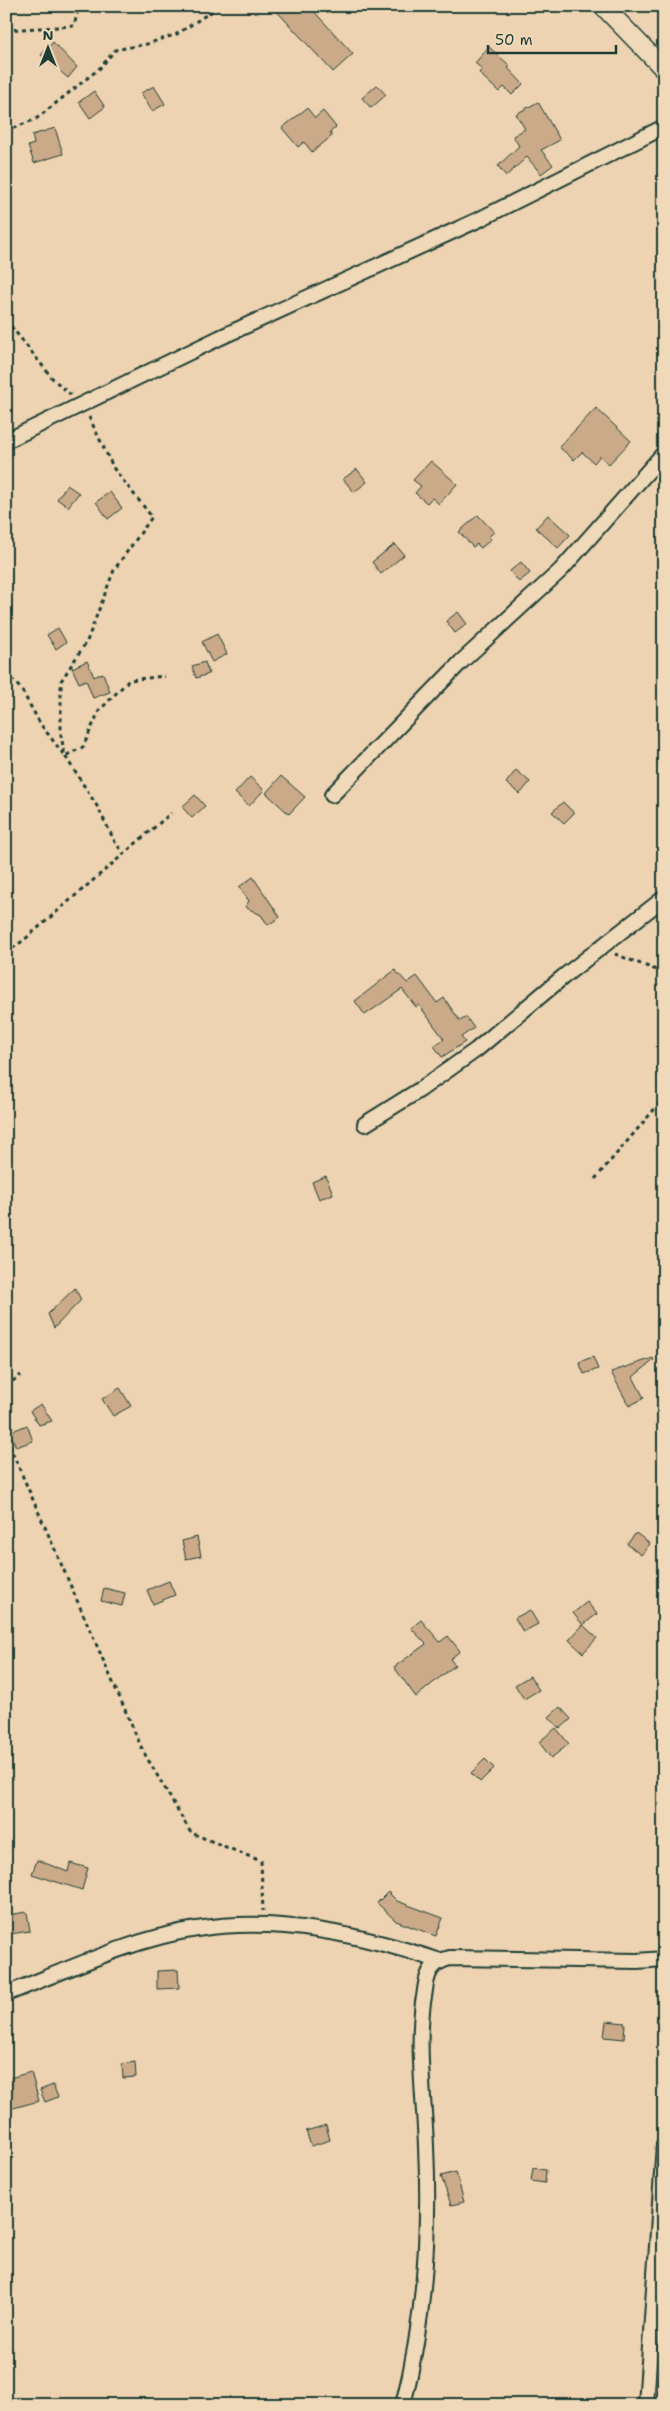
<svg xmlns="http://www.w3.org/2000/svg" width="670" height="2411" font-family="'Shantell Sans',sans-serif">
	<rect width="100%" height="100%" fill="#edd3b1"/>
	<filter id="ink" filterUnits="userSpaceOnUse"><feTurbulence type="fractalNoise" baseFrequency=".02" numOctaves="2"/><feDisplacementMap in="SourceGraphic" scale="10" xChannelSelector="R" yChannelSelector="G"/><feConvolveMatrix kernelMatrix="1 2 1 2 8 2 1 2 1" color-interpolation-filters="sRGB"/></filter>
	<g filter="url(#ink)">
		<path fill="#cbaa89" stroke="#1f3d34" d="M272 6H309L353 54 333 72Z
			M53 42 77 67 68 78 41 55Z
			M489 47 510 66 508 68 523 84 512 95 504 87 499 92 479 73 482 69 475 63Z
			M377 85 386 95 371 108 362 98Z
			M154 86 165 104 152 111 141 93Z
			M94 91 105 107 90 118 79 102Z
			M538 102 560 140 541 150 553 165 541 174 527 157 506 176 498 166 519 146 513 136 525 129 516 114Z
			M307 108 315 118 323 111 336 127 330 132 332 136 312 152 304 142 298 147 282 128Z
			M55 128 63 154 34 163 28 146 34 144 32 135Z
			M596 408 631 441 609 464 600 456 594 463 582 452 574 460 559 447Z
			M431 461 457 484 439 504 432 498 427 503 415 493 421 486 413 480Z
			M357 469 367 482 354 492 343 479Z
			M67 485 79 493 68 507 57 499Z
			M110 492 122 508 108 519 96 502Z
			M478 515 494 532 488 537 491 539 481 548 477 544 473 547 459 532Z
			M548 515 570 535 558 548 536 528Z
			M395 544 404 555 381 574 372 562Z
			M521 562 530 573 519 582 510 571Z
			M458 612 467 624 455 633 446 621Z
			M58 628 66 642 56 649 47 635Z
			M217 634 227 654 212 662 202 642Z
			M87 661 94 677 103 673 110 692 93 698 86 680 79 683 72 668Z
			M205 662 209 674 196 678 192 666Z
			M516 770 530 782 520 794 506 783Z
			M281 776 305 797 289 814 266 793Z
			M250 777 264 790 249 806 235 793Z
			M195 795 205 806 192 818 182 807Z
			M563 802 574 813 564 823 552 812Z
			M253 877 280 917 268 925 261 915 245 907 249 901 239 887Z
			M395 970 407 983 417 976 437 1003 444 998 460 1021 466 1017 474 1028 461 1037 465 1042 442 1057 434 1046 444 1039 419 1005 416 1007 402 989 365 1015 355 1001Z
			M326 1176 333 1194 319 1199 312 1182Z
			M75 1288 81 1300 54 1328 48 1314Z
			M593 1357 598 1369 584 1374 579 1362Z
			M653 1358 654 1360 633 1377 644 1398 629 1406 611 1372Z
			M120 1388 131 1406 113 1416 102 1399Z
			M41 1404 52 1421 39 1425 30 1411Z
			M27 1425 33 1441 16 1447 10 1432Z
			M636 1533 650 1544 641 1555 627 1544Z
			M197 1537 201 1556 186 1559 182 1541Z
			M169 1581 175 1595 153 1604 147 1590Z
			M104 1588 125 1593 122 1606 101 1601Z
			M587 1602 597 1614 583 1625 573 1613Z
			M530 1610 538 1624 523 1632 515 1618Z
			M421 1620 440 1642 448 1636 460 1651 450 1659 455 1665 416 1697 394 1667 426 1644 411 1628Z
			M583 1625 597 1638 583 1653 569 1640Z
			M530 1676 539 1690 524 1699 515 1685Z
			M560 1707 571 1719 560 1729 549 1717Z
			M556 1728 569 1744 551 1758 539 1742Z
			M485 1759 494 1768 480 1782 471 1773Z
			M37 1860 68 1872 70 1863 88 1868 82 1890 32 1874Z
			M388 1892 397 1901 443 1918 436 1936 396 1921 377 1903Z
			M27 1912 30 1931 10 1934 7 1915Z
			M178 1970 179 1988 157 1989V1971Z
			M606 2021 625 2023 624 2039 604 2037Z
			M135 2062 136 2077 123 2078 122 2064Z
			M31 2072 39 2101 6 2110V2079Z
			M53 2085 58 2097 45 2102 40 2090Z
			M326 2125 330 2140 311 2146 306 2131Z
			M533 2168 546 2170 545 2183 531 2181Z
			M456 2172 464 2202 451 2205 441 2176Z"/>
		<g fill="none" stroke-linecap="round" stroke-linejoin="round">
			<defs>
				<path id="minor" d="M6 441 219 338 478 220 664 127
					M332 795 461 662 561 570 664 453
					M365 1124 421 1089 476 1050 563 977 664 898
					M6 1994C65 1971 134 1938 197 1929 278 1916 363 1935 440 1961
					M403 2405C425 2319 430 2234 426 2146 424 2097 417 2050 423 2002 425 1994 425 1984 428 1976 432 1965 439 1961 450 1958L637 1961 664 1959
					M646 2405 664 2144"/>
				<path id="tertiary" d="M603 6 664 69"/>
			</defs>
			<use href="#minor" stroke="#1f3d34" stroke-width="18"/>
			<use href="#tertiary" stroke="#1f3d34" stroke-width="21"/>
			<path stroke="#1f3d34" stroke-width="3" stroke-dasharray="4 4" stroke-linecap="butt" d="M6 30 74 26 79 6
				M6 131 36 119 100 68 115 50 147 44 177 34 220 6
				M6 320 53 379 71 395
				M89 417 114 469 152 517 114 570 87 641 61 681V736L65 756 97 806 116 844 124 853
				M6 673 21 689 41 725 65 756 83 747 99 711 129 680 165 676
				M6 953 24 940 171 813
				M615 954 664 973
				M595 1179 664 1098
				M6 1386 21 1375
				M6 1438 143 1751 191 1833 261 1861 263 1911"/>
			<use href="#minor" stroke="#efd9b8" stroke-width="14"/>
			<use href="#tertiary" stroke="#efd9b8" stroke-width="18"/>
		</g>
	</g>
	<rect width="670" height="2411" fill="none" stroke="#efd9b8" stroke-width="25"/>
	<rect x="12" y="12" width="645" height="2386" fill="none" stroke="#1f3d34" stroke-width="2" filter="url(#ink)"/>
	<g transform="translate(48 48)" stroke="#efd9b8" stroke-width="4" paint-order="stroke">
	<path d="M0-4L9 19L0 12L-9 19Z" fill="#1f3d34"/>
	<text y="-8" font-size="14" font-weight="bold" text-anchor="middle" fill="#1f3d34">N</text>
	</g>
	<path d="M488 45v8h128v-8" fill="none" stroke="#1f3d34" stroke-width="2.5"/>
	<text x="495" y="45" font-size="15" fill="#1f3d34" stroke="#efd9b8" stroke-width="4" paint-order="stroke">50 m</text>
</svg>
